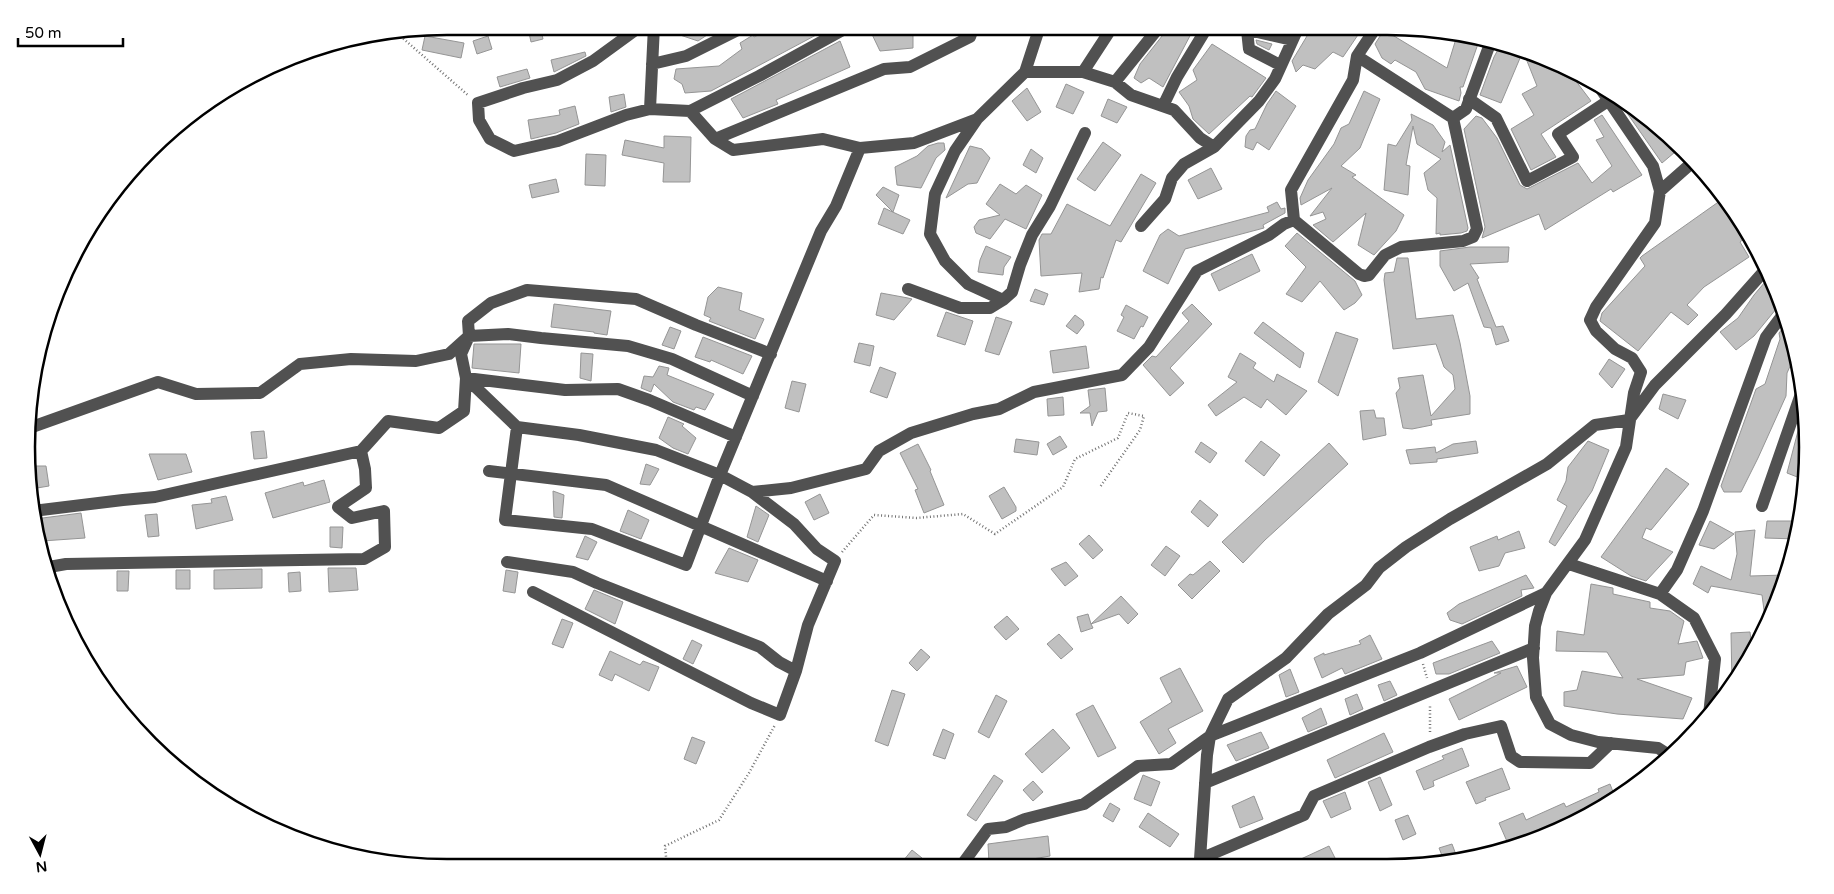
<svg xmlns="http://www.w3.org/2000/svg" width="1834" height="894" font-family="'Varela Round',sans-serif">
	<rect width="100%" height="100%" fill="#fff"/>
	<path fill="#c0c0c0" stroke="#959595" d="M540 26 543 39 531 42 528 28Z
		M662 26H708L707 35 698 41 662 29Z
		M777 26H833L711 91 685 93 682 84 674 79 676 69 719 66 742 49 740 43 753 35 754 37Z
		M868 26H891L896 29 900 26H913V48L880 51Z
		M1168 26H1193L1190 31 1192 32 1163 87 1149 78 1141 83 1134 78 1140 64 1166 31Z
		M1313 26 1330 33 1333 26H1364L1343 57 1333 52 1315 69 1303 65 1296 72 1292 61Z
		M1384 30 1447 68 1455 42 1456 33 1480 38 1463 87H1460L1461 93 1459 101 1425 89 1416 72 1395 60 1391 64 1382 58 1375 44Z
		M425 36 464 43 461 58 422 50Z
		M488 36 492 49 477 54 473 41Z
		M1256 40 1272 44 1269 50 1257 44Z
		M840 41 850 67 776 100 778 104 743 118 731 99Z
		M1212 44 1266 78 1252 97 1250 96 1209 134 1193 119 1189 106 1179 92 1197 80 1193 70Z
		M1501 44 1548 58 1566 68 1591 101 1541 134 1556 157 1531 170 1511 129 1534 115 1522 94 1537 86 1523 51 1501 103 1480 95 1494 57Z
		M585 52 586 56 554 72 551 60Z
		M527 69 530 78 500 87 497 77Z
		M1066 84 1084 92 1073 114 1056 107Z
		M1027 88 1041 112 1027 121 1012 101Z
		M1276 91 1296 106 1269 150 1257 142 1253 150 1245 147 1246 136 1250 130 1255 129 1267 104Z
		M1364 91 1380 99 1360 148 1341 166 1356 175 1352 177 1404 215 1396 231 1374 255 1358 245 1366 213 1333 242 1313 225 1326 219 1323 212 1310 216 1332 188 1301 205 1300 198 1308 180 1334 144 1341 128 1349 124Z
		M1613 93 1621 97 1681 147 1662 163Z
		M624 94 626 107 611 112 609 97Z
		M1108 99 1127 107 1117 123 1101 116Z
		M575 106 579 124 556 133 531 139 528 120 560 115 559 110Z
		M1411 114 1433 125 1445 142 1442 152 1450 145 1468 228 1467 231 1461 233 1440 235V233L1436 234 1437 198 1428 190 1424 173 1441 159 1417 144 1413 126 1406 165 1410 166 1408 195 1384 190 1388 144 1396 146 1412 120Z
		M1602 115 1642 175 1613 192 1611 189 1545 230 1539 214 1482 238 1485 227 1464 129 1476 116 1482 118 1497 138 1520 185 1527 189 1578 163 1592 183 1612 166 1596 140 1604 137 1594 120Z
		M664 136 691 137 690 182H663L664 163 622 155 625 140 664 148Z
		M1103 142 1121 155 1095 191 1077 179Z
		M938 143H944L945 150 936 158 921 188 897 185 895 167 917 156 928 146Z
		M970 146 982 149 990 158 977 183 968 184 946 198Z
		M1031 149 1043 158 1036 173 1023 165Z
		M586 154 606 155 605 186 585 185Z
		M1211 168 1222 189 1198 199 1188 180Z
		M1141 174 1156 183 1121 242 1116 240 1103 278 1101 277 1099 289 1079 292 1082 273 1041 276 1039 240 1042 234H1051L1067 204 1110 226Z
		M556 179 559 192 532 198 529 185Z
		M1000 184 1016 194 1026 185 1042 195 1026 229 1005 219 990 239 976 233 974 227 979 220 1000 215 986 204Z
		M883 187 899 195 893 212 876 195Z
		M1724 198 1737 213 1748 235 1740 242 1749 257 1704 287 1687 305 1698 315 1688 325 1671 312 1638 351 1600 321 1602 313 1645 266 1640 258 1642 256Z
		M1277 202 1281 209 1285 208V213L1263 225 1264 228 1185 249 1168 284 1143 271 1160 235 1168 229 1179 236 1269 212 1267 207Z
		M884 208 910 220 903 234 878 224Z
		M1297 233 1355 281 1362 295 1355 303 1344 310 1320 281 1302 302 1286 294 1306 267 1285 246Z
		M986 246 1011 257 1004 267 1003 275 978 272 980 260Z
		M1470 247H1509L1508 262 1470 264 1479 278 1477 279 1496 327 1503 326 1509 341 1496 345 1491 328 1484 327 1468 283 1454 291 1440 266V251Z
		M1252 254 1260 271 1219 291 1211 274Z
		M1397 258H1408L1416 319 1453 315 1460 343 1470 396V414L1431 420 1432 425 1412 429 1403 428 1396 393 1400 388 1398 378 1423 375 1431 416 1455 389 1453 375 1444 367 1436 344 1393 349 1384 280 1385 273 1394 272Z
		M1770 276 1776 286 1781 303 1754 336 1736 350 1720 332 1738 318 1754 295Z
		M718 287 742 293 739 310 764 319 755 339 709 321 711 318 704 315 708 297Z
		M1035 289 1048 294 1044 305 1030 301Z
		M881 293 908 298 912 299 894 320 876 315Z
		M554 304 611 311 607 335 594 333V332L551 327Z
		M1192 304 1212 324 1170 368 1184 383 1170 396 1143 365 1152 356 1156 357 1189 321 1182 313Z
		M1126 305 1148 317 1143 327 1141 326 1134 339 1117 331 1124 317 1121 315Z
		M946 312 973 321 965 345 937 336Z
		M1075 315 1083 321 1084 325 1077 334 1066 326Z
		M996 317 1012 322 999 355 985 351Z
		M1263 322 1304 353 1300 368 1254 333Z
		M1787 323 1796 353 1787 373 1786 396 1758 458 1741 492H1724L1721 486 1756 389 1765 384 1780 339 1779 333Z
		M670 327 681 331 674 349 662 345Z
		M1336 332 1358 339 1338 396 1318 382Z
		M703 337 752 356 743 374 711 360 710 362 695 357Z
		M859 343 874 346 870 366 854 362Z
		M474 344H521L519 373 472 368Z
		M1086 346 1089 368 1053 373 1050 351Z
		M581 353 593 354 591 381 580 378Z
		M1240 353 1256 363 1253 368 1274 382 1277 374 1307 391 1286 415 1267 399 1261 408 1244 397 1216 416 1208 405 1237 382 1228 377Z
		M1609 359 1625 369 1612 388 1599 374Z
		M659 366 669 368 667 375 714 394 705 410 696 407 694 410 673 402 654 384 651 392 641 388 644 376 653 377Z
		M880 367 896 373 887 398 870 392Z
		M792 381 806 384 799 412 785 408Z
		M1105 388 1107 411 1098 412 1092 426 1090 413H1080L1090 406 1088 390Z
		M1663 394 1686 400 1678 419 1659 409Z
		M1063 397 1064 415 1048 416 1047 399Z
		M1374 410 1376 418H1384L1386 435 1363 440 1360 411Z
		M1803 412 1808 446 1804 460H1806L1805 480 1787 473Z
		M668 417 684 424 682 426 696 438 688 454 673 448 659 438Z
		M264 431 267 458 254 459 251 432Z
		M1060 436 1067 447 1053 455 1047 444Z
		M1016 439 1039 442 1037 455 1014 452Z
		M1261 441 1280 455 1264 476 1245 461Z
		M1476 441 1478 453 1437 459V462L1410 464 1406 450 1435 447 1436 453 1453 444Z
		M1588 441 1609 450 1592 491 1555 546 1549 542 1567 506 1557 500 1566 481 1568 467Z
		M1201 442 1217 453 1210 463 1195 452Z
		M1329 443 1348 464 1265 540 1243 563 1222 542Z
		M918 444 931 470 930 471 944 505 924 513 915 490 918 489 900 453Z
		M149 454H186L192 472 158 480Z
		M646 464 659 469 650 485 640 484Z
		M33 466H46L49 486 37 488Z
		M1666 468 1689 484 1651 530 1646 528 1642 538 1673 552 1646 581 1631 576 1601 557Z
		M324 480 330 502 273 518 265 493 303 482 304 486Z
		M1004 487 1016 507V511L1002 519 989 496Z
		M553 491 564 495 562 518 554 517Z
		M820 494 829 513 814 520 805 502Z
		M226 496 233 520 196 529 192 505 212 503 211 499Z
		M1200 500 1218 515 1208 527 1191 512Z
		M756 506 769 515 758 542 747 537Z
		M628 510 649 520 641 539 620 531Z
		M81 513 85 538 42 541 35 519Z
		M157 514 159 536 148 537 145 515Z
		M1710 521 1734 534 1714 549 1699 545Z
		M1767 521H1799L1797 539 1765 538Z
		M330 527H343L342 548 330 547Z
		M1755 530 1750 576 1786 575 1776 608 1766 625 1762 595 1711 586 1708 593 1693 584 1701 566 1731 580 1737 554 1735 532Z
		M1519 531 1525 548 1505 553 1499 566 1479 571 1470 547 1497 536 1498 540Z
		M1089 535 1103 550 1093 559 1079 544Z
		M585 536 597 542 588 560 576 557Z
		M1166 546 1180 556 1165 576 1151 565Z
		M729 548 758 560 748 582 715 573Z
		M1210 561 1220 571 1192 599 1178 585 1190 574 1193 575Z
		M1066 562 1078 576 1065 586 1051 569Z
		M328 568H356L358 590 329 592Z
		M262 569V588L214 589V570Z
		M176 570H190V589H176Z
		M506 570 518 572 515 593 503 591Z
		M117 571H129L128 591H117Z
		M300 572 301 591 289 592 288 573Z
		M1526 575 1534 588 1521 590 1522 596 1462 624 1450 620 1447 613 1459 604Z
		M1591 584 1613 588V594L1650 602V608L1670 611 1684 621 1678 644 1697 641 1703 658 1686 662 1684 675 1637 679 1692 698 1683 719 1617 714 1564 706V692L1577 690 1582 671 1623 678 1607 652 1556 651 1557 631 1584 635Z
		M594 590 623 602 615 624 585 609Z
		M1121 596 1138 614 1128 624 1119 614 1091 624 1093 628 1081 632 1077 617 1088 614 1091 624Z
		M1007 616 1019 629 1006 640 994 627Z
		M562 619 573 623 563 648 552 644Z
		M1750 632 1752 648 1732 684 1731 633Z
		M1059 634 1073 649 1061 659 1047 644Z
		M1370 635 1382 659 1345 674 1342 668 1322 678 1314 658 1324 653V655L1361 644 1359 641Z
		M692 640 702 645 693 664 683 659Z
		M1492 641 1500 653 1449 674H1436L1433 663Z
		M921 649 930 657 917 671 909 663Z
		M610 651 640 665 643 661 659 667 649 691 615 674 612 681 599 675Z
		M1517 666 1527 687 1459 720 1449 699 1501 673H1494Z
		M1180 668 1203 711 1168 729 1176 743 1159 754 1140 722 1172 702 1160 678Z
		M1290 669 1299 692 1286 697 1279 675Z
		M1390 681 1397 695 1384 701 1378 685Z
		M892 690 905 694 888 746 875 741Z
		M1357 694 1363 709 1350 715 1345 699Z
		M996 695 1007 701 989 738 978 732Z
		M1093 705 1116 748 1098 757 1076 714Z
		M1321 708 1327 724 1308 732 1302 718Z
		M943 729 954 734 945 759 933 755Z
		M1053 729 1070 748 1042 773 1025 754Z
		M1261 732 1269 748 1236 761 1227 745Z
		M1384 733 1393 752 1335 778 1327 760Z
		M692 737 705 742 696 764 684 759Z
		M1462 748 1469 766 1433 781 1434 786 1424 790 1416 771 1444 759 1442 756Z
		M1502 768 1510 789 1485 798 1486 800 1476 804 1466 782Z
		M994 775 1003 781 976 821 967 815Z
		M1143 775 1160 782 1151 806 1134 799Z
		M1380 777 1392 805 1380 811 1368 782Z
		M1033 781 1043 792 1033 801 1023 790Z
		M1610 784 1615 797 1552 833 1538 838 1537 835 1509 846 1499 823 1523 813 1526 820 1564 803 1566 807 1599 792 1598 789Z
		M1345 792 1351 809 1331 818 1323 801Z
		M1254 796 1263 819 1240 828 1232 806Z
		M1110 803 1120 809 1113 822 1103 816Z
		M1148 813 1179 834 1170 847 1139 827Z
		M1408 815 1416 834 1403 840 1395 820Z
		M1048 836 1050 856 1027 860 989 863 988 844Z
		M1452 844 1458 860 1445 863 1439 848Z
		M1329 846 1338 864 1288 865Z
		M912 850 922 858 915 866H910L903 861Z"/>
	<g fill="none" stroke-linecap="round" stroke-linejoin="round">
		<path stroke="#737373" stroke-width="2.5" stroke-dasharray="1 2.5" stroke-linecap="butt" d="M398 34 469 96
			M842 552 874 515 916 518 963 514 995 534 1063 487 1075 459 1118 438 1128 413 1144 416 1140 430 1100 487
			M1423 664 1427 678
			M1430 732V705
			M667 867 665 846 719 820 749 773 775 725"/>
		<path stroke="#515151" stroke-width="12" d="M641 26 593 61 557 80 523 88 478 103 479 120 490 139 514 151 558 141 626 115 650 109 690 111 715 139 733 150 823 139 860 148
			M1231 26 1292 40
			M1247 30 1249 49 1280 65
			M1357 56 1377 26
			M652 64 686 56 746 26
			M1025 72 1040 26
			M1083 72 1115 82 1131 95 1174 110 1200 138 1214 147
			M1115 82 1160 26
			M1598 85 1653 166 1660 191 1655 223 1596 307 1590 320 1596 331 1615 349 1632 358 1641 372 1634 393 1626 447 1585 540 1546 593 1539 611 1535 626 1533 658 1536 697 1550 724 1571 735 1598 742 1658 748 1669 755
			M1469 99 1496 118 1527 181 1573 157 1558 134 1608 101
			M1163 106 1177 77 1208 26
			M650 109 654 26
			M690 111 759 76 850 26
			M1453 118 1477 229 1473 237 1463 241 1401 247 1385 255 1369 275 1364 276 1359 274 1294 220 1291 190 1353 80 1357 56 1453 118 1466 109 1491 41
			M977 119 914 143 860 148 836 206 821 231 720 475 752 492 791 488 866 469 879 451 911 433 973 414 999 409 1034 392 1122 375 1149 347 1197 271 1269 235 1284 224 1294 220
			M715 139 884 69 910 67 970 37 974 26
			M1660 191 1694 161
			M1141 226 1165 199 1172 178 1184 164 1214 147 1259 101 1275 79 1299 26
			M908 289 960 308H990L1003 300 1012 292 1020 265 1032 235 1050 206 1085 133
			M1003 300 968 284 945 261 930 234 935 194 955 151 977 119 1025 72H1083L1113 26
			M466 378 517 427 579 435 656 450 720 475 686 565 592 529 505 520 517 427
			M753 396 672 359 628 346 541 338 508 334 469 336 468 321 491 303 527 290 636 299 696 325 771 354
			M32 427 158 382 196 394 260 393 300 364 351 359 416 361 449 354 469 336 461 354 466 378 565 390 618 389 649 400 736 437
			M489 471 606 485 827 581
			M1762 506 1802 391
			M33 511 123 500 155 497 361 451 388 421 439 428 464 411 466 378
			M507 562 573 572 597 583 760 647 779 662 796 671 808 625 835 561 817 549 794 524 752 492
			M1569 564 1660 594 1694 618 1715 659 1709 715
			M49 567 66 564 364 559 385 547 384 511 352 518 338 507 366 488 365 469 361 451
			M533 592 751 703 780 715 796 671
			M1546 593 1420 653 1210 736 1228 699 1286 658 1328 614 1366 585 1379 568 1406 547 1450 519 1547 464 1595 425 1629 420 1655 385 1726 314 1766 269
			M1660 594 1677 570 1703 511 1766 337 1784 313
			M1205 783 1534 648
			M851 866H852
			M961 866 988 829 1006 827 1025 819 1084 804 1138 766 1171 764 1210 736 1207 755 1200 859 1304 815 1314 796 1429 747 1465 734 1501 726 1511 756 1520 762 1590 763 1611 743"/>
	</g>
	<path d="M0 0H1834V894H0ZM447 35H1387A412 412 0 0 1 1799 447V447A412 412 0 0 1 1387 859H447A412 412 0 0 1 35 447V447A412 412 0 0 1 447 35Z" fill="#fff" fill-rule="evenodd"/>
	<path fill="none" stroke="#000" stroke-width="2.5" d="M447 35H1387A412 412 0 0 1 1799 447V447A412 412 0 0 1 1387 859H447A412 412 0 0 1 35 447V447A412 412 0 0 1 447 35Z"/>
	<g transform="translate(40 854) rotate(173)" stroke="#ffffff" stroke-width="4" paint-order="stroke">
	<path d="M0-4L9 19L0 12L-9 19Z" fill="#000000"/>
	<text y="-8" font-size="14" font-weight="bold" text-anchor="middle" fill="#000000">N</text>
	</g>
	<path d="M18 38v8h105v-8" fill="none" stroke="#000000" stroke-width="2.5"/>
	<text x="25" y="38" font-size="15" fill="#000000" stroke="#ffffff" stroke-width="4" paint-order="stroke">50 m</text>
</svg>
